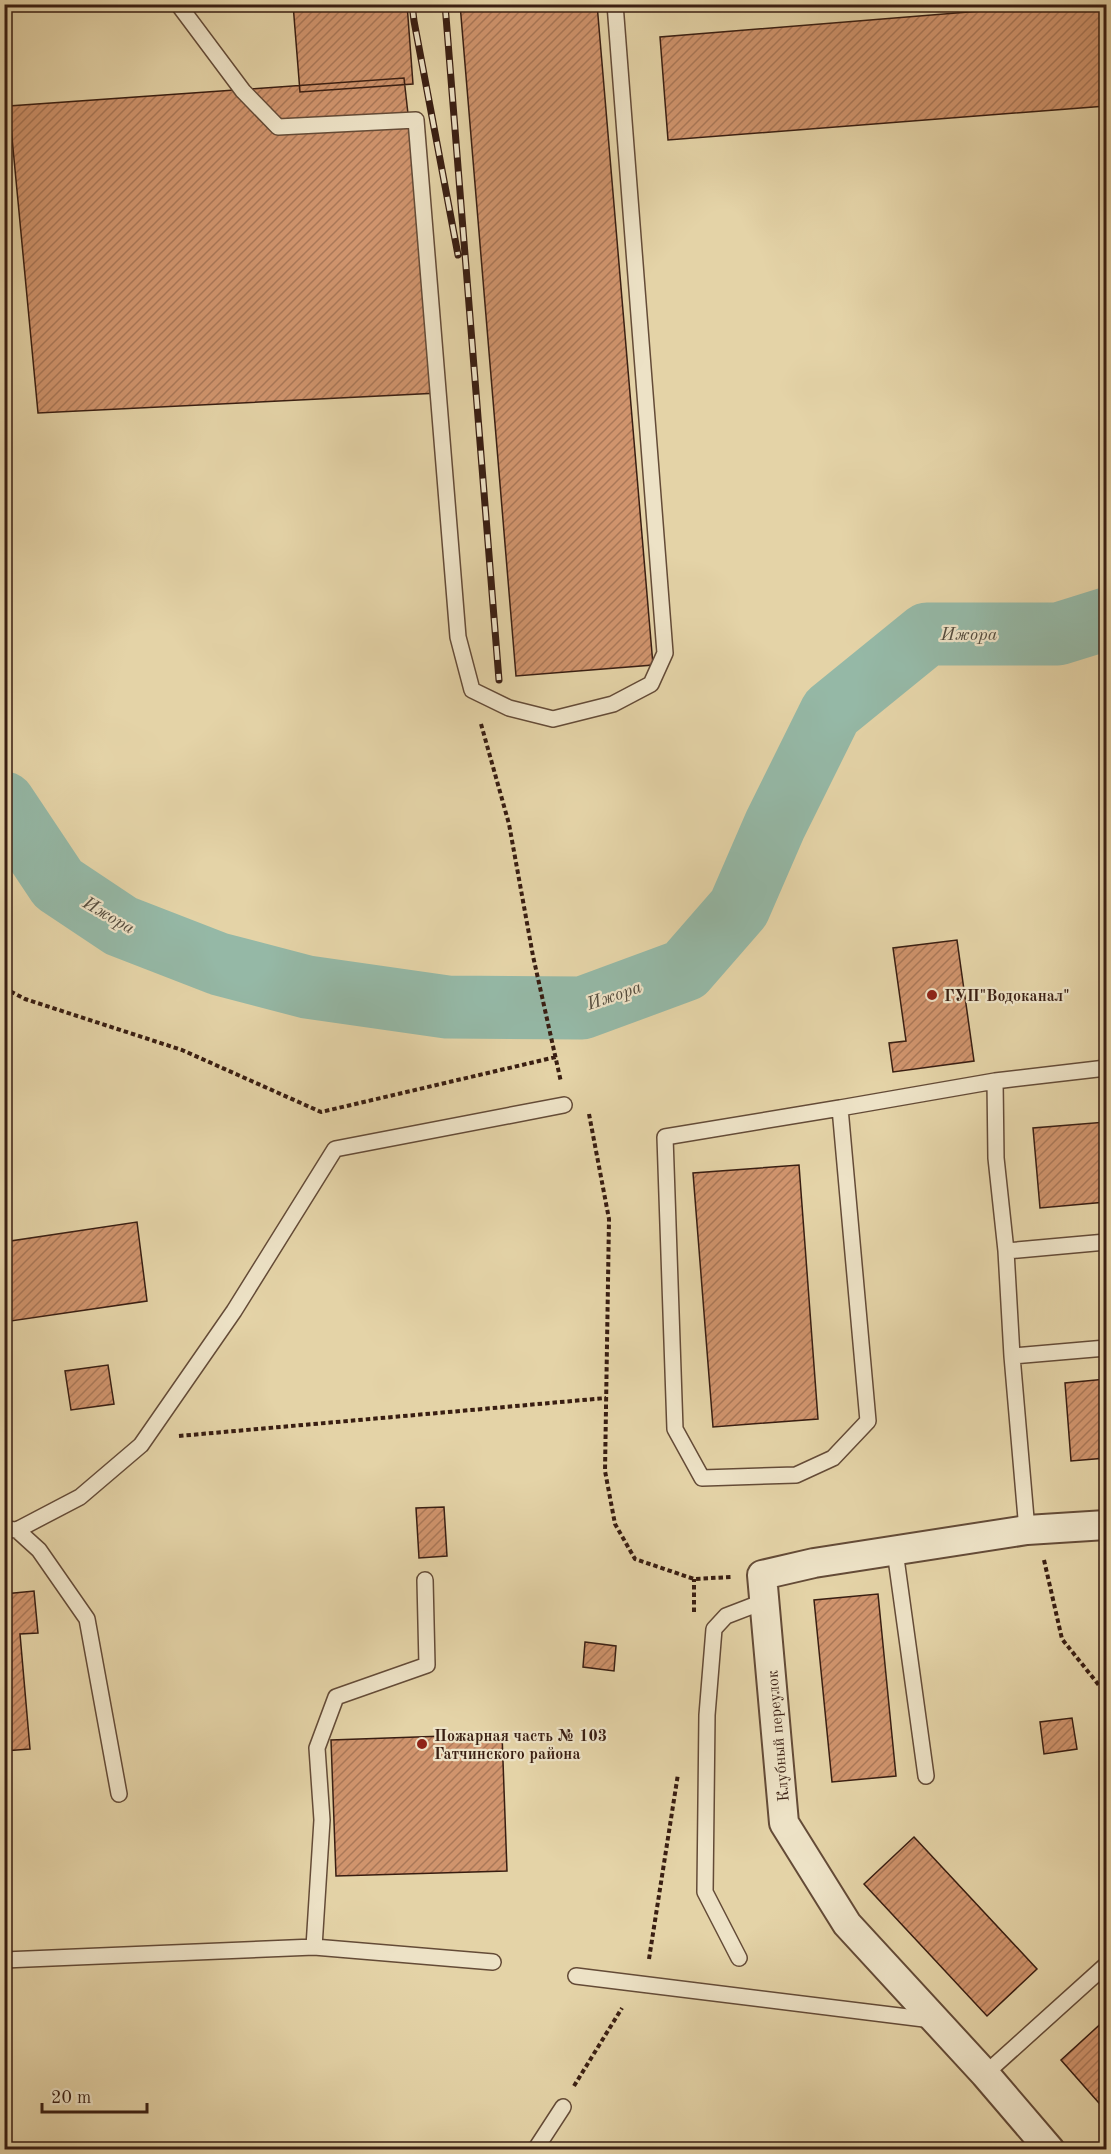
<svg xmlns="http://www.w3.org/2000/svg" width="1111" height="2154" font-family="'Old Standard TT',serif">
	<defs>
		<pattern id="building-hatch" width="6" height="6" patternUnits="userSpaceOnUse" patternTransform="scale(1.5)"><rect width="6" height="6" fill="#d0946d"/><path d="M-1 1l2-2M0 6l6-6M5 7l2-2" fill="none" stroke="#aa7858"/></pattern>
	</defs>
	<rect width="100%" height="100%" fill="#e4d3a7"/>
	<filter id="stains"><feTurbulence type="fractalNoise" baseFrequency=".00333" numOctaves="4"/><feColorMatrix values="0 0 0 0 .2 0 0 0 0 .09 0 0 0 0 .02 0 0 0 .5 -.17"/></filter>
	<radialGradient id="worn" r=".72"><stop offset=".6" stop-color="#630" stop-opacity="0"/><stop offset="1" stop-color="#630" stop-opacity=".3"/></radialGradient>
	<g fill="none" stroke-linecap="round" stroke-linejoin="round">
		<path stroke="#95b8a6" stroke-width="63" d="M4 803 58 884 121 926 219 964 307 987 447 1007 582 1008 685 970 739 908 775 825 831 712 927 634H1058L1106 619"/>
	</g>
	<path fill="url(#building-hatch)" stroke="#391e12" stroke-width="1.5" d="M293 4H407L413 84 300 92Z
		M460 4H597L653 665 516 676Z
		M1068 4H1106V106L668 140 660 37Z
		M404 78 439 393 38 413 9 106Z
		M957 940 974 1061 893 1072 889 1043 906 1041 893 948Z
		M1106 1122V1202L1040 1208 1033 1128Z
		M799 1165 818 1419 713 1427 693 1173Z
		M137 1222 147 1301 4 1322V1242Z
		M108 1365 114 1404 71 1410 65 1371Z
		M1106 1379V1458L1071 1461 1065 1383Z
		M444 1507 447 1556 419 1558 416 1508Z
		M34 1591 38 1633 20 1634 30 1749 4 1751V1594Z
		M878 1594 896 1776 832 1782 814 1600Z
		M585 1642 616 1646 614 1671 583 1667Z
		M1072 1718 1077 1749 1044 1754 1040 1722Z
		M502 1734 507 1871 336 1876 331 1740Z
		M914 1837 1037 1969 987 2016 864 1884Z
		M1106 2019V2111L1061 2060Z"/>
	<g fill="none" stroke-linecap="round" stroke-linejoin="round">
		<defs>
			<path id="service" d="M178 4 243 91 278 127 416 120 458 637 472 690 509 708 553 719 613 704 651 684 665 653 615 4
				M995 1081 996 1158 1006 1251 1012 1356 1027 1530
				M840 1108 665 1137 675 1429 702 1478 796 1475 833 1458 868 1421 840 1108 995 1081 1106 1068
				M1006 1251 1106 1242
				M1012 1356 1106 1348
				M4 1529 17 1530 80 1497 141 1445 234 1311 335 1149 564 1105
				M17 1530 39 1550 87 1619 119 1794
				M895 1551 926 1776
				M314 1947 322 1820 317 1748 336 1697 427 1665 425 1580
				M739 1958 705 1892 707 1715 714 1629 726 1616 765 1601
				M4 1960 314 1947 493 1962
				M576 1976 932 2020
				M985 2074 1106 1965
				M535 2150 563 2107"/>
			<path id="minor" d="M1050 2150 985 2074 847 1924 784 1823 762 1575 814 1563 1027 1530 1106 1525"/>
		</defs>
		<use href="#service" stroke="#644b37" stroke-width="18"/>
		<use href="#minor" stroke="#644b37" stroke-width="32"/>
		<path stroke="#391e12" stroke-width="4" stroke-dasharray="4.5 3" stroke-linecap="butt" d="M481 724 509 824 533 956 561 1082
			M4 988 25 999 182 1050 321 1112 556 1057
			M589 1114 609 1219 605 1471 615 1524 635 1559 694 1579 732 1577
			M179 1436 606 1398
			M1044 1560 1062 1639 1106 1694
			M694 1612V1579
			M649 1959 678 1774
			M574 2086 622 2008"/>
		<use href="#service" stroke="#ede2c6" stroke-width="15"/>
		<use href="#minor" stroke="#ede2c6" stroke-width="28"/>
		<defs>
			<path id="rail" d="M412 4 414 21 458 255
				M445 4 499 680"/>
		</defs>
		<use href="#rail" stroke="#391e12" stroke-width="7"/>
		<use href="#rail" stroke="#ede2c6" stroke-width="4.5" stroke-dasharray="14" stroke-linecap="butt"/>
	</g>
	<g fill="#8f2418" stroke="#ede2c6" stroke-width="2">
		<circle cx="932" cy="995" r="6"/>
		<circle cx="422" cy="1744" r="6"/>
	</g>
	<g text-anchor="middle" stroke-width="4.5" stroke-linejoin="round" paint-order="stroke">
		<g font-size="16" font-weight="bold" fill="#391e12" stroke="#ede2c6" text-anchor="start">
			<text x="944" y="1001">ГУП"Водоканал"</text>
			<text x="434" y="1741">Пожарная часть № 103<tspan x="434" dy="18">Гатчинского района</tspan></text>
		</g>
		<g font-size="16" fill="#391e12" stroke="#ede2c6">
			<text transform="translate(777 1736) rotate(-95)" y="6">Клубный переулок</text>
		</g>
		<g font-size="18" font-style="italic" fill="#554c3e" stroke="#ede2c6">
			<text x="969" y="640">Ижора</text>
			<text transform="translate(109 915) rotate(30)" y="6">Ижора</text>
			<text transform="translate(614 995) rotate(-19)" y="6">Ижора</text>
		</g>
	</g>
	<rect width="1111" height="2154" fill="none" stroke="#e4d3a7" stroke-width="24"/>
	<rect x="6" y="6" width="1099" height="2142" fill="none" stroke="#391e12" stroke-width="3"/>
	<rect x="12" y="12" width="1087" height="2130" fill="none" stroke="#391e12" stroke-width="1.5"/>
	<path d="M42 2103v9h105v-9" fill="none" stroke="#391e12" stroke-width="3"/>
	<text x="51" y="2103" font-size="18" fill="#391e12" stroke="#ede2c6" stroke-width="4.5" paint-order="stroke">20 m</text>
	<rect width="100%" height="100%" filter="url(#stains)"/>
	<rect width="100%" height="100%" fill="url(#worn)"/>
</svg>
